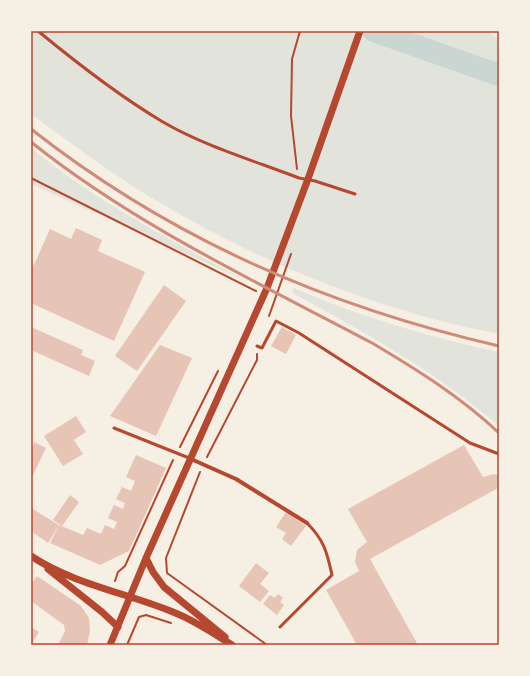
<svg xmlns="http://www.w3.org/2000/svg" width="530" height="676" font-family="'Nunito Sans',sans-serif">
	<rect width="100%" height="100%" fill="#f6efe4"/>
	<path fill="#e2e4dc" d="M31 31H487L499 40V334C376 310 260 263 152 198 110 173 71 143 31 114Z
		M31 148C95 201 171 240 244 280L31 184Z
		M294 288C360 317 429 337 499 352V426C436 372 365 332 292 293Z"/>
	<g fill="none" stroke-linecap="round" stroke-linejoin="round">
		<path stroke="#c9d6d2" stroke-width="22" d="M374 31 499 75"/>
	</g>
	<path fill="#e6c5b7" d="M76 228 102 240 98 251 145 272 114 341 31 303V263L34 265 50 229 71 239Z
		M164 285 186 301 137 371 115 356Z
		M31 327 83 350 81 355 95 361 89 376 31 350Z
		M282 327 296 335 286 354 271 346Z
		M160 345 192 358 156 436 110 416Z
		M76 416 86 432 69 443 74 440 83 454 63 466 44 436Z
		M34 442 46 448 31 479V450Z
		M464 445 483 477 494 474 499 475V490L498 488 370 559 418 645H357L326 590 359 571 355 562 357 550 367 542 348 509Z
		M136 455 166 468 129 551 100 565 50 543 59 525 83 535 87 528 101 534 105 525 114 529 117 522 108 518 114 505 123 509 125 503 116 499 122 487 131 491 135 481 126 477Z
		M70 495 79 502 62 526 53 520Z
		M31 508 59 525 48 543 31 531Z
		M286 512 306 526 291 546 282 539 286 533 276 527Z
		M256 563 269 573 260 584 269 591 260 602 239 586Z
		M37 576 81 606 89 618 90 631 87 645H58L65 631 64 625 31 601V585Z
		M278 594 283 598 280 602 284 605 277 615 263 604 270 595 275 598Z
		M31 627 39 632 31 645Z"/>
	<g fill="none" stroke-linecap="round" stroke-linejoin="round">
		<path stroke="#b5482f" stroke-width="2" d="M297 169 291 116 292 59 300 31
			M31 178 256 291
			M269 316 291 254
			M180 447 218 371
			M207 457 257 360V354
			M200 472 166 558 167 573 267 645
			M115 581 118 572 125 566 173 460
			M127 645 139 617 146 615 171 623"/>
		<path stroke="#b5482f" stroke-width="3" d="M38 31C78 64 119 96 163 122 204 146 255 161 299 178L315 181 355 194
			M257 346 262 348 276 321 299 333 470 443 499 454
			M114 428 189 458
			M280 627 332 575C327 552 324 540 307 523"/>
		<path stroke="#b5482f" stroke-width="4" d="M191 459 236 479 307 523"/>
		<path stroke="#b5482f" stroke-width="7" d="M31 556C73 584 127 593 173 612 194 620 213 633 232 645
			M146 558 153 572 164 587 225 637
			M48 569 102 612 118 627
			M110 645 146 558 267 288 308 179 360 31"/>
		<path stroke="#cf8b77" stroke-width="3" d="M31 129C171 239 326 306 499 346
			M31 142C135 225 255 281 372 343 416 369 461 397 499 433"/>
	</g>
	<rect width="530" height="676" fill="none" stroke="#f6efe4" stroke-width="64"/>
	<rect x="32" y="32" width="466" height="612" fill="none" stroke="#b5482f" stroke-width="1.5"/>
</svg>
